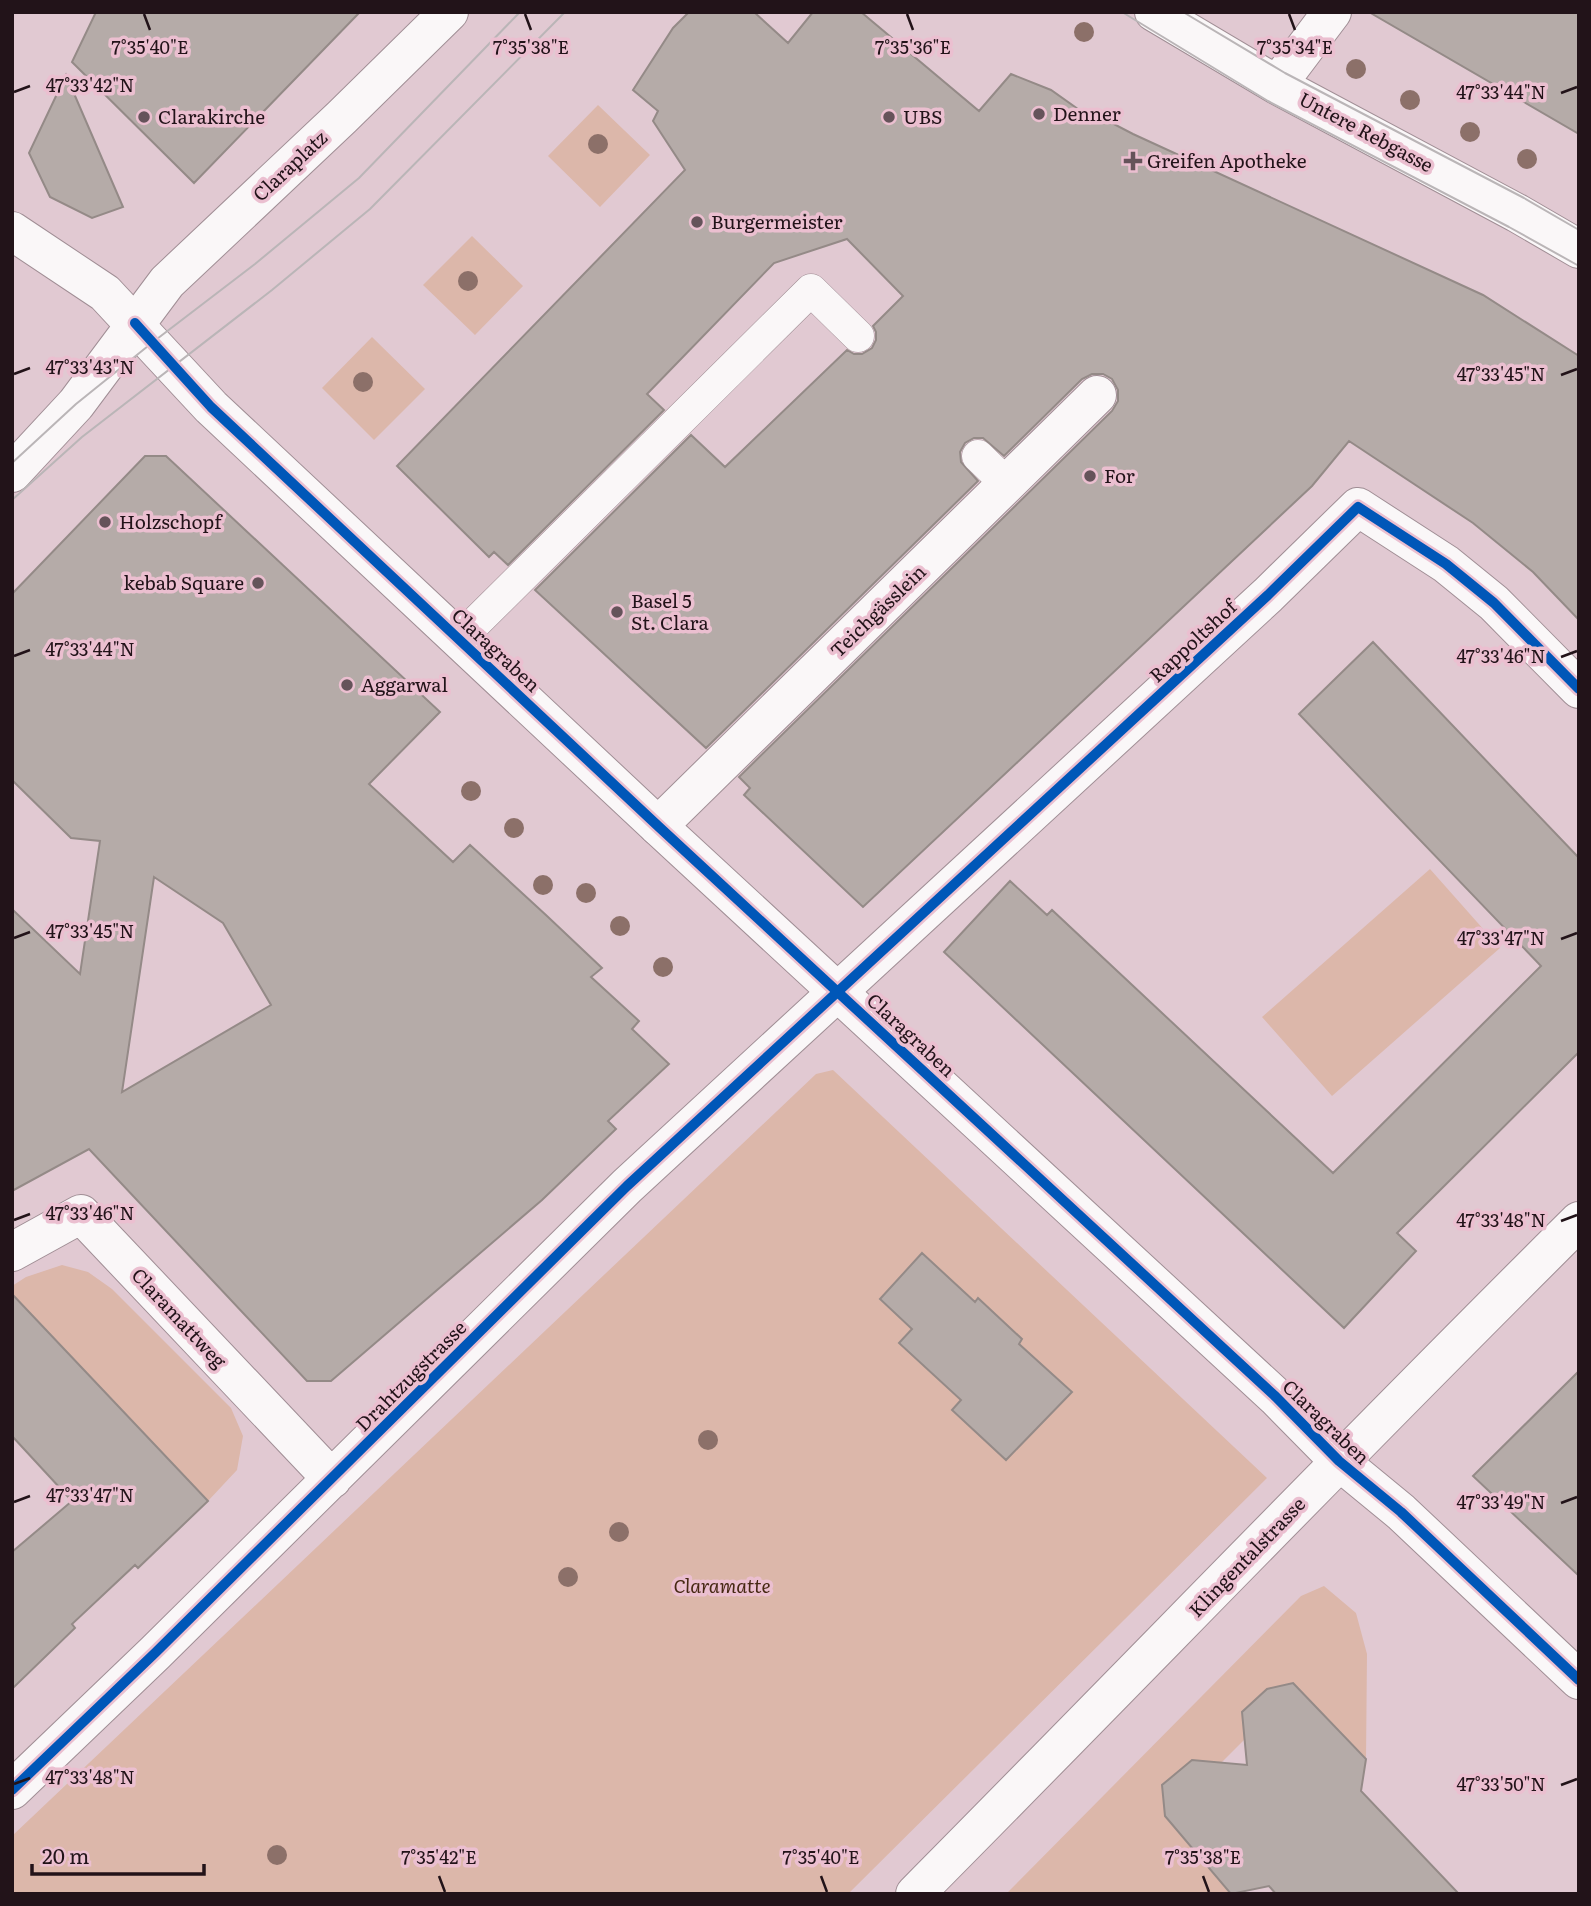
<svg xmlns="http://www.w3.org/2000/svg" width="1591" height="1906" font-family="Literata,serif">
	<rect width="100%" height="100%" fill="#e1c9d2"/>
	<path fill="#dcb7aa" d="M598 105 650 155 600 207 548 156Z
		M472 236 523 286 475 335 423 285Z
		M372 337 425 389 374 440 322 388Z
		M1430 869 1500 948 1332 1096 1262 1017Z
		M833 1070 1267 1478 848 1894H12V1836L816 1074Z
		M62 1265 88 1272 112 1289 231 1408 243 1436 237 1470 208 1501 12 1294V1286L26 1277Z
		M1324 1586 1356 1613 1367 1654 1366 1759 1293 1683 1267 1689 1242 1712 1245 1739 1221 1763 1192 1760 1162 1785 1165 1816 1231 1894H1006L1301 1596Z"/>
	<path fill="#b5aba8" stroke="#948a87" stroke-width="2" fill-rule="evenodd" d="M96 12H360L194 183 72 62Z
		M689 12H754L788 43 813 12H861L979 111 1011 74 1051 90 1078 109 1087 110 1133 134 1483 295 1579 356V620L1533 572 1473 523 1349 441 1312 486 863 907 744 795 750 788 739 777 1112 411 1118 401V390L1112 379 1103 374H1092L1082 379 1004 456 983 438H974L965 443 960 452 961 462 978 481 706 748 535 590 691 435 725 467 847 350 854 354H862L872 348 876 340V332L873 326 903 296 847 239 774 263 647 394 664 410 508 565 494 552 489 557 397 466 685 170 653 121 658 111 633 90 673 28Z
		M1369 12H1579V134Z
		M66 75 123 207 92 218 50 197 29 153Z
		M145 456H166L440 712 369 784 453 862 470 845 547 916 602 968 591 977 639 1021 632 1029 669 1064 608 1121 616 1129 542 1200 331 1381H307L89 1149 12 1191V909L80 974 100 841 71 838 12 780V594ZM154 877 223 923 271 1005 122 1092Z
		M1373 642 1579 858V1052L1397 1233 1416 1251 1344 1328 944 952 1010 881 1047 915 1052 910 1333 1173 1541 966 1299 714Z
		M922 1253 975 1302 978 1298 1022 1339 1019 1344 1072 1392 1006 1460 952 1410 961 1400 899 1343 912 1329 880 1299Z
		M12 1294 208 1501 138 1568 135 1565 72 1624 75 1628 12 1689V1552L72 1501 12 1436Z
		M1579 1371V1576L1473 1476Z
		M1293 1683 1366 1759 1361 1791 1459 1894H1276L1269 1886 1231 1894 1165 1816 1162 1785 1192 1760 1247 1765 1242 1712 1267 1689Z"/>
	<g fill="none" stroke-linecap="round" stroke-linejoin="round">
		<defs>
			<path id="service" d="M978 456 1007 484
				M459 639 811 290 858 336"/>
			<path id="minor" d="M1154 12 1277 85 1517 213 1579 249
				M1277 85 1332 12
				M12 473 76 404 167 282 342 117 449 12
				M658 826 1097 395
				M12 1252 81 1214 332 1479
				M12 1790 155 1653 627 1186 1268 595 1358 507 1446 564 1494 603 1579 689
				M915 1894C1137 1670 1355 1443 1579 1221"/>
			<path id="tertiary" d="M12 231 105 293 211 407 658 826 1276 1397 1339 1461 1401 1512 1579 1680"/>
		</defs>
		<use href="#service" stroke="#a08e95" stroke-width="33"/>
		<use href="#minor" stroke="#a08e95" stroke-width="40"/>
		<use href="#tertiary" stroke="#a08e95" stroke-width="40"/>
		<use href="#service" stroke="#faf7f8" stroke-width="32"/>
		<use href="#minor" stroke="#faf7f8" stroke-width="38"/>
		<use href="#tertiary" stroke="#faf7f8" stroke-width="38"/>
		<path stroke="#bab5b7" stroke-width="2" d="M1122 12 1268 101 1509 227 1579 266
			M1183 12 1285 73 1524 198 1579 230
			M12 463 76 404 153 342 255 264 359 178 520 12
			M12 500 82 437 272 290 370 209 565 12"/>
		<defs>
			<path id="cycleway" d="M135 323 211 407 658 826 1276 1397 1339 1461 1401 1512 1579 1680
				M12 1790 155 1653 627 1186 1268 595 1358 507 1446 564 1494 603 1579 689"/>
		</defs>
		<use href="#cycleway" stroke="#ebbfd0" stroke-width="15"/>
		<use href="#cycleway" stroke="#0057b8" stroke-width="10"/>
	</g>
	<g fill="#8c7069">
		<circle cx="1084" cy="32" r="10"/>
		<circle cx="1356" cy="69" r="10"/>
		<circle cx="1410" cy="100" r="10"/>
		<circle cx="1470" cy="132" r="10"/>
		<circle cx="598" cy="144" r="10"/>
		<circle cx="1527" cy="159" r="10"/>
		<circle cx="468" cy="281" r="10"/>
		<circle cx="363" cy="382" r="10"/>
		<circle cx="471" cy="791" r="10"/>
		<circle cx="514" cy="828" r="10"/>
		<circle cx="543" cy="885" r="10"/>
		<circle cx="586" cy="893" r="10"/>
		<circle cx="620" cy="926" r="10"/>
		<circle cx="663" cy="967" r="10"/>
		<circle cx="708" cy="1440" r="10"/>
		<circle cx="619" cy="1532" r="10"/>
		<circle cx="568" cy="1577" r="10"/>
		<circle cx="277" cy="1855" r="10"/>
	</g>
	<path fill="none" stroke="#221319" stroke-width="2.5" d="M144 14 150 30M525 14 531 30M907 14 913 30M1289 14 1295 30M14 92 30 86M1561 93 1577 87M14 374 30 368M1561 375 1577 369M14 656 30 650M1561 657 1577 651M14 938 30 932M1561 939 1577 933M14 1220 30 1214M1561 1221 1577 1215M14 1502 30 1496M1561 1503 1577 1497M14 1784 30 1778M1561 1785 1577 1779M439 1876 445 1892M821 1876 827 1892M1203 1876 1209 1892"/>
	<g fill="#65535a" stroke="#ebbfd0" stroke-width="2.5">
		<circle cx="1039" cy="114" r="7"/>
		<circle cx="144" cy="117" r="7"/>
		<circle cx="889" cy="117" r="7"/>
		<path d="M1129.5 150.5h7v7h7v7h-7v7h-7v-7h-7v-7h7z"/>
		<circle cx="697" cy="222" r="7"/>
		<circle cx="1090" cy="476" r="7"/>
		<circle cx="105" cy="522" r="7"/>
		<circle cx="258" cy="583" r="7"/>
		<circle cx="617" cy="612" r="7"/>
		<circle cx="347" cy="685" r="7"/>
	</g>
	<g text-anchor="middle" stroke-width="7" stroke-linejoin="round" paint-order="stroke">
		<g font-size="19" fill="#221319" stroke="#ebbfd0" text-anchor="start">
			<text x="1053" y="121">Denner</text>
			<text x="158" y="124">Clarakirche</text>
			<text x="903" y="124">UBS</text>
			<text x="1147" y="168">Greifen Apotheke</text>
			<text x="711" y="229">Burgermeister</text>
			<text x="1104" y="483">For</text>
			<text x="119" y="529">Holzschopf</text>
			<text x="244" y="590" text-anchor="end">kebab Square</text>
			<text x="631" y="608">Basel 5<tspan x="631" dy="22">St. Clara</tspan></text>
			<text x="361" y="692">Aggarwal</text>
		</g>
		<g font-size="19" fill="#221319" stroke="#ebbfd0">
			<text transform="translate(1366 132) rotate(28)" y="7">Untere Rebgasse</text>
			<text transform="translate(290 166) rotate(-43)" y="7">Claraplatz</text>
			<text transform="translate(878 611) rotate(-44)" y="7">Teichgässlein</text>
			<text transform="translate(1193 641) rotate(-43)" y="7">Rappoltshof</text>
			<text transform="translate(496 650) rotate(43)" y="7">Claragraben</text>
			<text transform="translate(911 1035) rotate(43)" y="7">Claragraben</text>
			<text transform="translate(179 1318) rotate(47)" y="7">Claramattweg</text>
			<text transform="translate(411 1376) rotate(-45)" y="7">Drahtzugstrasse</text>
			<text transform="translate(1326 1422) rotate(44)" y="7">Claragraben</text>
			<text transform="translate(1247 1557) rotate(-46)" y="7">Klingentalstrasse</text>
		</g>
		<g font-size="19" font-style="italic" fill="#462813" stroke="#ebbfd0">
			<text x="722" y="1593">Claramatte</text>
		</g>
	</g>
	<g font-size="18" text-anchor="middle" fill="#221319" stroke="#ebbfd0" stroke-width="7" stroke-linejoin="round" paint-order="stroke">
		<text x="150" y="54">7°35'40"E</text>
		<text x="531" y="54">7°35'38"E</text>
		<text x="913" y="54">7°35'36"E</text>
		<text x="1295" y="54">7°35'34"E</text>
		<text x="90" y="92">47°33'42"N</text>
		<text x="1501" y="99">47°33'44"N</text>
		<text x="90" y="374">47°33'43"N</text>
		<text x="1501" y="381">47°33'45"N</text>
		<text x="90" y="656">47°33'44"N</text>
		<text x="1501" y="663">47°33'46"N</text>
		<text x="90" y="938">47°33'45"N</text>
		<text x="1501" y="945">47°33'47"N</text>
		<text x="90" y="1220">47°33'46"N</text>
		<text x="1501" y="1227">47°33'48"N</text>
		<text x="90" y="1502">47°33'47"N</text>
		<text x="1501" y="1509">47°33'49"N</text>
		<text x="90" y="1784">47°33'48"N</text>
		<text x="1501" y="1791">47°33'50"N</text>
		<text x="439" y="1864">7°35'42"E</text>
		<text x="821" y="1864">7°35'40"E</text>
		<text x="1203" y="1864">7°35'38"E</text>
	</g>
	<rect width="1591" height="1906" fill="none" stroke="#221319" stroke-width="28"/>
	<path d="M32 1864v10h172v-10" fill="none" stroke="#221319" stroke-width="3.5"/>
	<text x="42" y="1864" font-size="21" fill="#221319" stroke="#ebbfd0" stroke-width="5" paint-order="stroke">20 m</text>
</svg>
